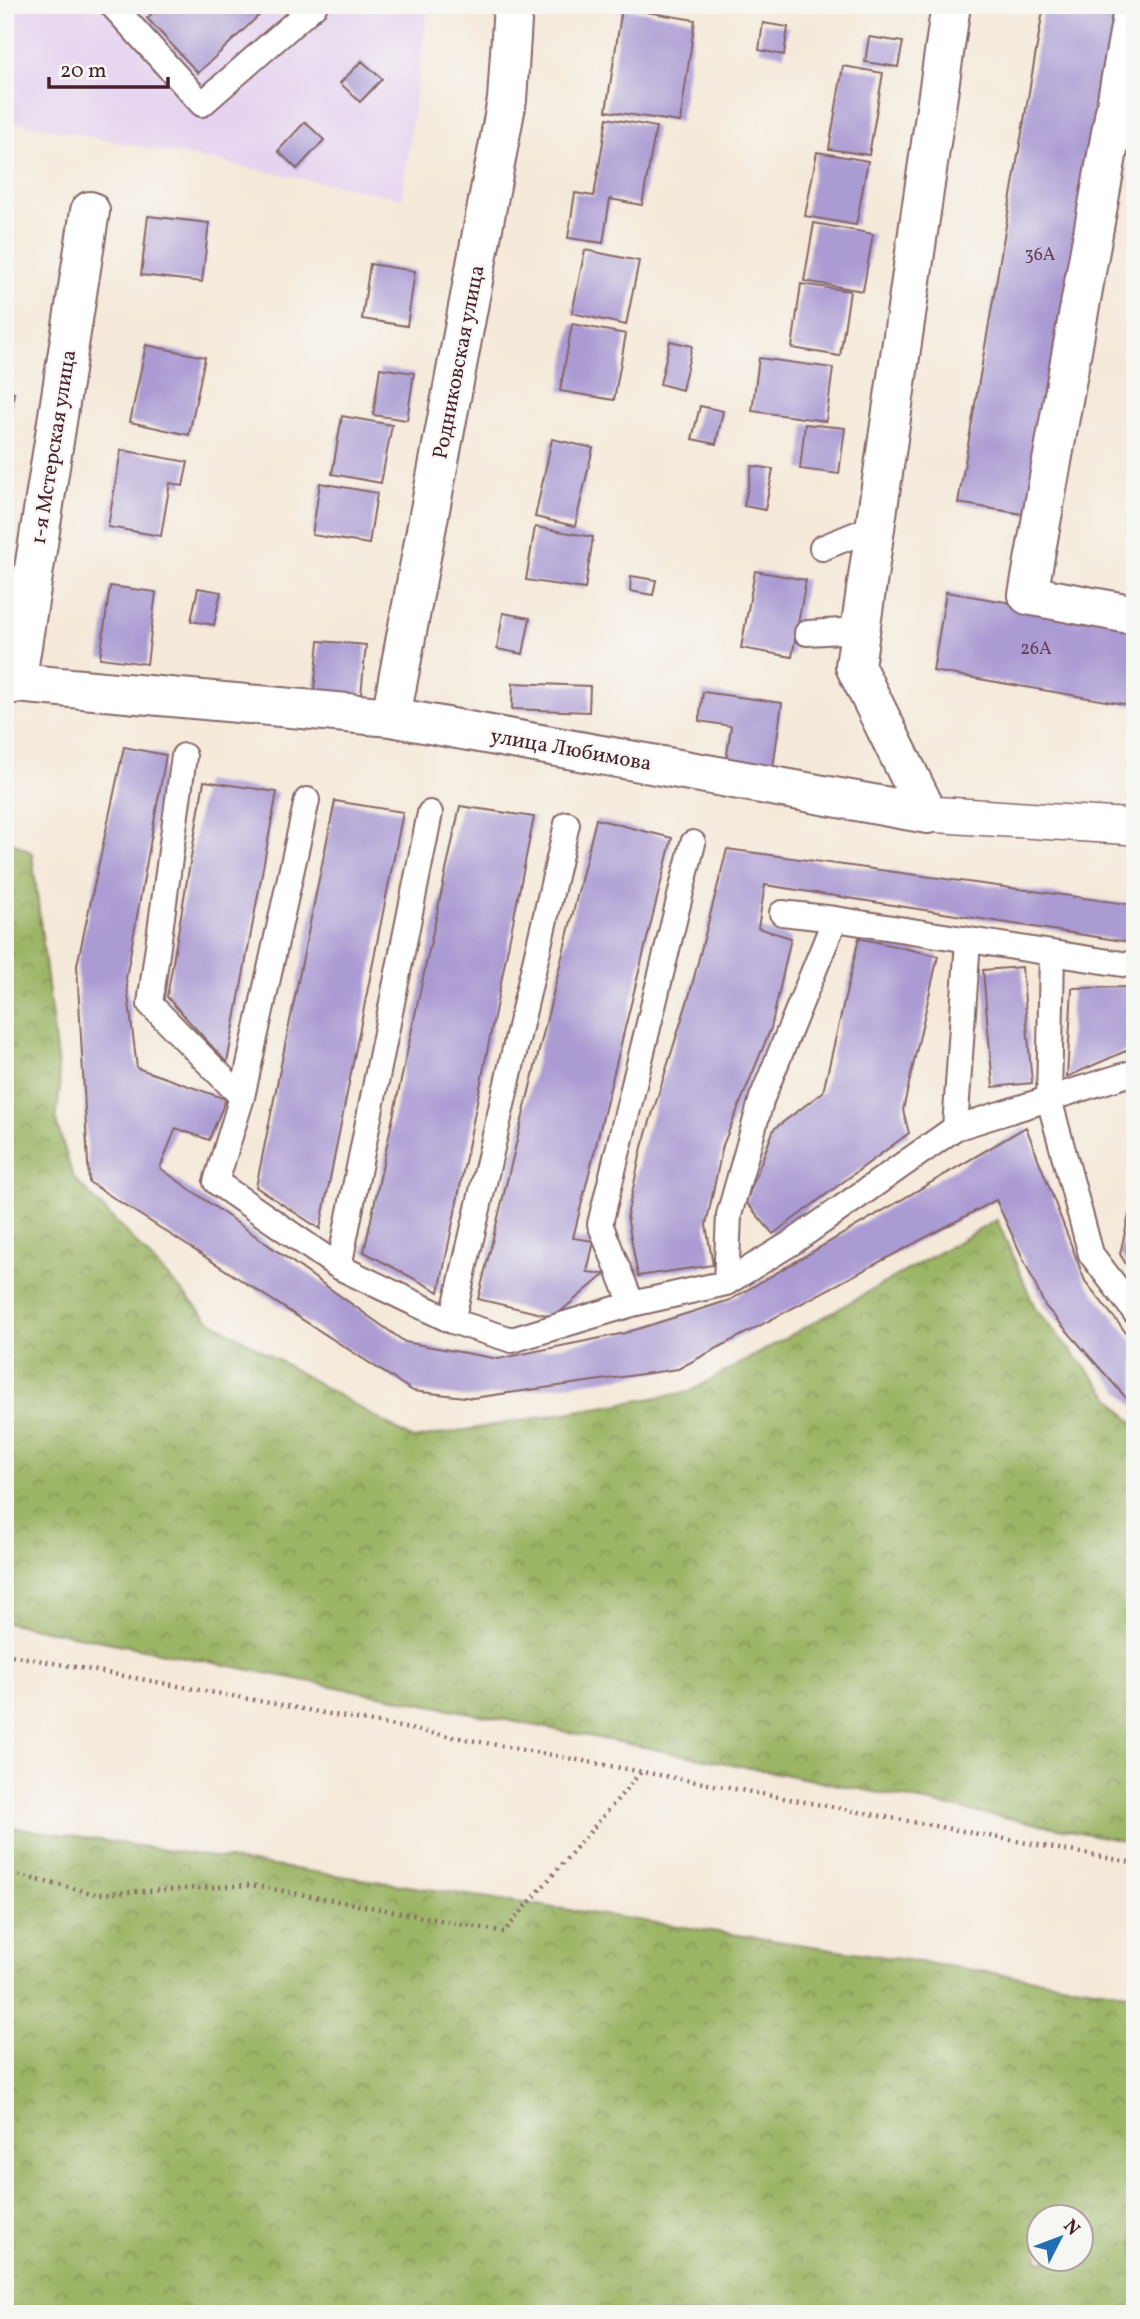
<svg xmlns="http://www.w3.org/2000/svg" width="1140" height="2319" font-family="Vollkorn,serif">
	<defs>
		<pattern id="forest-crowns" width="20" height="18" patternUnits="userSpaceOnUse" patternTransform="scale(1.75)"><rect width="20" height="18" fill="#9cb566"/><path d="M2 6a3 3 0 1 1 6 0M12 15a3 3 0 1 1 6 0" fill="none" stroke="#819354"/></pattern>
	</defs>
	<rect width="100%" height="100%" fill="#f6f6f2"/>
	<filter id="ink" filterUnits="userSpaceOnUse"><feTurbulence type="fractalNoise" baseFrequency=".0143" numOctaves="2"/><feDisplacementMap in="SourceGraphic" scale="14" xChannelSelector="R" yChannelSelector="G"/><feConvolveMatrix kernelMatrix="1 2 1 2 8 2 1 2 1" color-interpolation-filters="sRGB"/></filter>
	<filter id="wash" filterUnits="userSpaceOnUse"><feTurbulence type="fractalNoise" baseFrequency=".00686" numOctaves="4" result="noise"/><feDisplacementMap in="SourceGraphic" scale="28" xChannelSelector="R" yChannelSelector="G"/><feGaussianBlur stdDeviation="1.57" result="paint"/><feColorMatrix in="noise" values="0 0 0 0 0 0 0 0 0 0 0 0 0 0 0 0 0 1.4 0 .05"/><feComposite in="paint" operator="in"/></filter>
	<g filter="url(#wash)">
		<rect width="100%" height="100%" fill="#f5e9d9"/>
		<path fill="#e6d3f0" d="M5 5H428L402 198 5 120Z"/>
		<path fill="url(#forest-crowns)" stroke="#736a48" stroke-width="2" fill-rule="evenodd" d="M5 838 32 853 60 1086 56 1121 73 1177 208 1319 413 1439 689 1392 997 1220 1036 1310 1128 1418 1135 1422V1843L5 1622Z
			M5 1826 1135 1994V2314H5ZM1038 2218H1080V2260H1038Z"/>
		<g id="blocks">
			<path fill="#ab9bd3" d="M161 5H270L198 73 147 18Z
				M1044 5H1121L1034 516 958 503Z
				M622 8 695 20 680 122 606 111Z
				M763 23 788 27 784 55 759 50Z
				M869 37 903 42 898 67 865 62Z
				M362 61 382 79 360 102 340 83Z
				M843 66 883 73 869 155 829 149Z
				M607 118 656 127 642 205 610 199 603 243 568 238 575 193 594 196Z
				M305 122 324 140 297 169 278 151Z
				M817 152 868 161 856 225 805 216Z
				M148 216 209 223 202 282 141 275Z
				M814 223 873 234 863 291 804 281Z
				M585 250 639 261 626 325 572 313Z
				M370 264 415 271 407 326 362 319Z
				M801 284 850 291 840 356 792 348Z
				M572 324 626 334 614 400 560 391Z
				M670 341 692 346 682 390 660 384Z
				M146 345 205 357 189 435 130 422Z
				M759 358 833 368 826 421 752 411Z
				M380 368 414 373 407 420 373 415Z
				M5 391 14 393 6 433 5 432Z
				M700 406 723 411 716 444 692 439Z
				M342 416 392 425 381 483 332 474Z
				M805 424 845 428 839 474 800 469Z
				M552 439 593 448 575 526 535 517Z
				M121 450 188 462 183 486 170 483 161 536 108 527Z
				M752 466 773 469 765 510 744 506Z
				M320 483 377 493 369 544 312 535Z
				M535 527 593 537 585 589 526 580Z
				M755 571 806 580 792 657 741 648Z
				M631 576 656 580 653 595 630 591Z
				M110 586 156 592 147 664 100 658Z
				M198 588 221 592 214 625 191 621Z
				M946 592 1135 624V706L933 671Z
				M503 613 530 618 523 654 497 649Z
				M319 641 366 645 360 705 313 700Z
				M513 683 590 686 589 712 512 709Z
				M703 692 782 703 773 768 726 762 731 726 699 721Z
				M124 747 166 755 126 978 137 1068 226 1099 209 1140 176 1128 160 1168 405 1342 498 1359 625 1333 730 1300 1026 1127 1085 1281 1135 1344V1408L1045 1306 996 1200 678 1369 473 1398 413 1391 89 1182 77 965Z
				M204 781 277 792 227 1063 167 997Z
				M335 801 403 812 320 1229 256 1187Z
				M460 806 534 817 439 1292 364 1252Z
				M596 819 672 838 573 1238 594 1241 587 1272 605 1274 554 1317 478 1299Z
				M727 849 1135 905V943L765 885 758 928 791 938 771 1028 723 1145 706 1225 713 1265 638 1276 627 1216 642 1147 690 993Z
				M859 938 938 956 903 1110 909 1133 773 1234 746 1202 774 1129 823 1092Z
				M1022 967 1032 1083 993 1087 983 970Z
				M1135 987V1047L1067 1077 1072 988Z
				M1134 1193H1135V1279L1120 1254Z"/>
		</g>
	</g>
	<g filter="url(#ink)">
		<use href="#blocks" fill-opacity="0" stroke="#866668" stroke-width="2"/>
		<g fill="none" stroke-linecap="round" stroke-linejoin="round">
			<defs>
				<path id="service" d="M112 5 202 104 315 5
					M822 548 874 527
					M807 633 860 630
					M184 756 150 1004 242 1097
					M307 800 242 1097 216 1182 339 1267 452 1321 512 1340 632 1304 726 1283 793 1242 955 1128 1135 1072
					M782 913 835 919 1135 966
					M1052 953 1049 1099 1091 1254 1135 1312
					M955 1128 968 940
					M339 1267 430 813
					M726 1283 729 1215 762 1098 835 919
					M632 1304 600 1224 693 843
					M452 1321 567 824"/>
				<path id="pedestrian" d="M928 814 1135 827"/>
				<path id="minor" d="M1134 5 1028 595 1135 615
					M5 682 391 717 928 814
					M16 684 90 211
					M391 717 507 100 513 5
					M928 814 855 666 951 5"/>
			</defs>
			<use href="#service" stroke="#866668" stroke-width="28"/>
			<use href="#pedestrian" stroke="#866668" stroke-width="38"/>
			<use href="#minor" stroke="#866668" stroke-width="42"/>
			<path stroke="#866668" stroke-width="4.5" stroke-dasharray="2 5" stroke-linecap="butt" d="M5 1654 1135 1863
				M5 1872 96 1894 251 1885 504 1932 641 1772"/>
			<use href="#service" stroke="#fff" stroke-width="24"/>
			<use href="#pedestrian" stroke="#fff" stroke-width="35"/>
			<use href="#minor" stroke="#fff" stroke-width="38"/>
		</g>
	</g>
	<g text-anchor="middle" stroke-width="5" stroke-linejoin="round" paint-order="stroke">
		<g font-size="18" fill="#623e55">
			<text x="1040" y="260">36А</text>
			<text x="1036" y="654">26А</text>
		</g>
		<g font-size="21" fill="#4a1f2b" stroke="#f6f6f2">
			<text transform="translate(458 362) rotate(-79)" y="7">Родниковская улица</text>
			<text transform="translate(53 447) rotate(-81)" y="7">1-я Мстерская улица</text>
			<text transform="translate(571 749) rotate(10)" y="7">улица Любимова</text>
		</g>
	</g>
	<rect width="1140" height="2319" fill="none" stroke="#f6f6f2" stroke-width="28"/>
	<g transform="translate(1060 2238) rotate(48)"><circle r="33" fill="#f6f6f2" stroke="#b1a0a2" stroke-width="2"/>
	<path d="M0-5L12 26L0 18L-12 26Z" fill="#1f6fb2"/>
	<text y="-10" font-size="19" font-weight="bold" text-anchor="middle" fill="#4a1f2b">N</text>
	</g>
	<path d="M49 77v10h119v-10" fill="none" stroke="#4a1f2b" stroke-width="3.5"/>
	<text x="60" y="77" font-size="21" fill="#4a1f2b" stroke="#f6f6f2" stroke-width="5" paint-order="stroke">20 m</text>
</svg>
